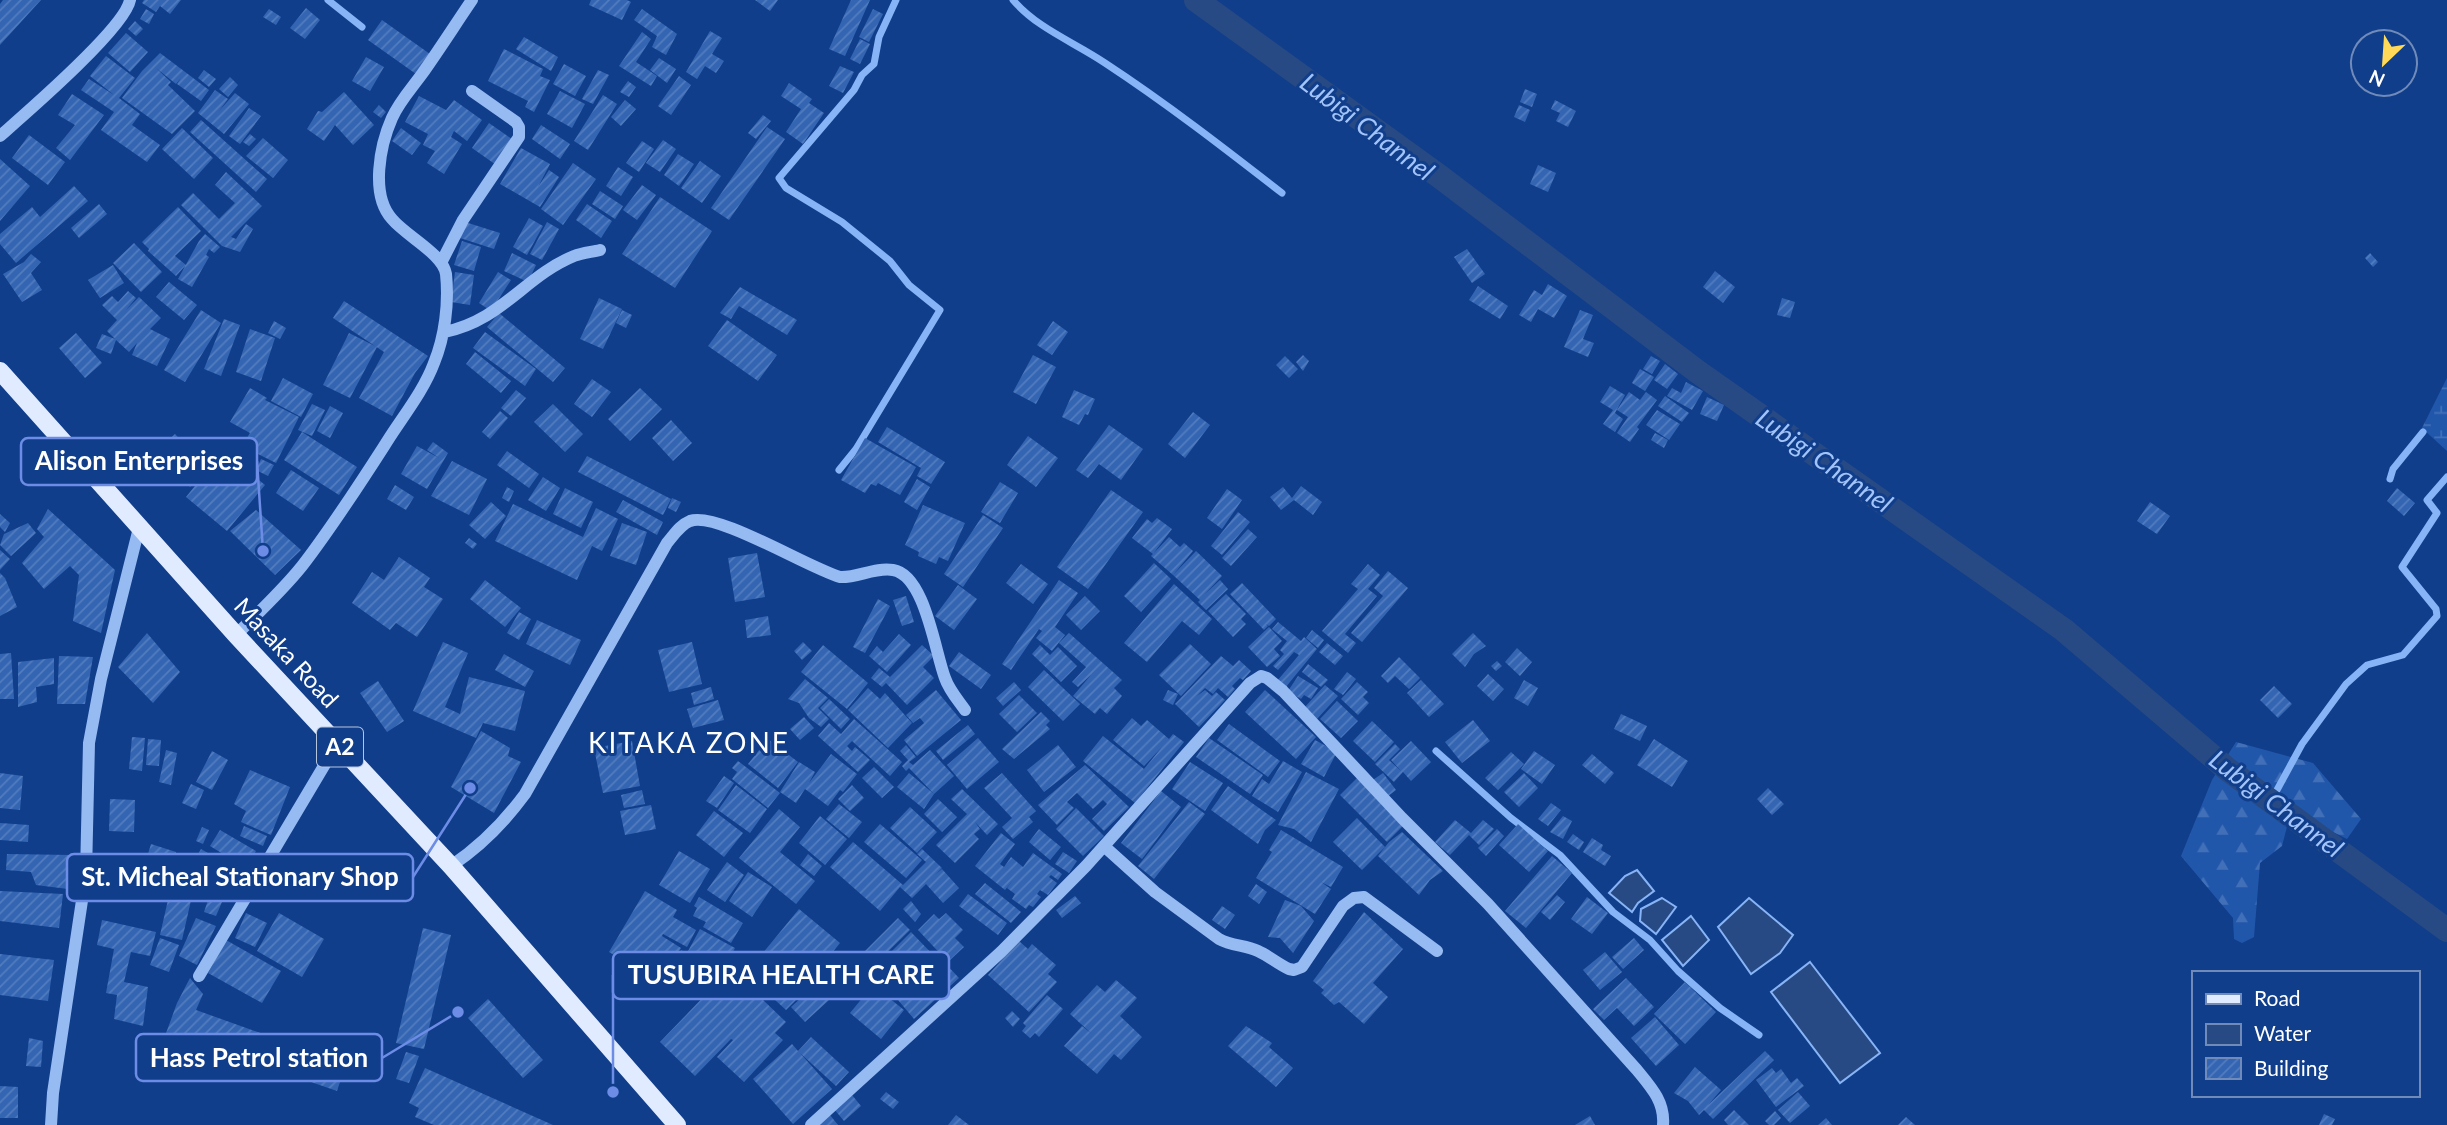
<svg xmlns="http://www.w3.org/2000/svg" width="2447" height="1125" font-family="Lato,sans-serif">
	<defs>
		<pattern id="forest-firs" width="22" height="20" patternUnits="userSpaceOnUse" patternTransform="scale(1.75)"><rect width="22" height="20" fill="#2157ab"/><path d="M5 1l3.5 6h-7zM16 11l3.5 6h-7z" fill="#4270b8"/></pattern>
		<pattern id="wetland-marsh" width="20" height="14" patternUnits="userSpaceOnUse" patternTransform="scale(1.75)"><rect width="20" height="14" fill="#2157ab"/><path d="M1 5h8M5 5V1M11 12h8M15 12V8" fill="none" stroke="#4270b8"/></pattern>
		<pattern id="building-hatch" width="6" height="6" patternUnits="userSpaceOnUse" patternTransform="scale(1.75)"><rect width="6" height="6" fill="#3465b3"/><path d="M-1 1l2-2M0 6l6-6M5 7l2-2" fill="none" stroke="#527cbe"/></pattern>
	</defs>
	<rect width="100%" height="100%" fill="#103e8b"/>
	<path fill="url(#forest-firs)" d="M2236 742 2313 763 2361 819 2347 839 2291 811 2282 846 2260 863 2254 937 2242 943 2234 939 2233 918 2181 856 2212 780Z"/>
	<path fill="url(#wetland-marsh)" d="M2447 378V451L2422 428Z"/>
	<path fill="#284a84" stroke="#87b4f6" stroke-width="2" d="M1637 870 1654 891 1638 903 1632 912 1609 893 1625 876Z
		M1662 898 1676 907 1656 934 1640 921 1641 909Z
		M1749 898 1793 935 1780 953 1751 974 1718 927Z
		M1691 916 1709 940 1683 966 1662 940Z
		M1810 962 1880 1053 1840 1083 1771 992Z"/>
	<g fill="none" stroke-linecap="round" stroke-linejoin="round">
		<path stroke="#87b4f6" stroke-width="7" d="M328 0 362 27
			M1013 0C1038 29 1074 42 1105 63 1166 103 1224 148 1282 193
			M839 470 856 449 940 310 909 285 890 261 842 222 786 188 779 178 854 90 862 75 874 64 879 37 896 0
			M2390 479 2393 469 2423 432
			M1436 751 1511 818 1560 855 1613 912 1650 940 1678 971 1720 1008 1759 1035
			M2271 801 2302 744 2346 684 2367 665 2403 655 2437 616 2436 609 2402 567 2437 513 2427 500 2447 477"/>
		<path stroke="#284a84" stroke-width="24" d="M1196 0 1439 176 1698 372 2064 630 2227 769 2447 930"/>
	</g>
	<path fill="url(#building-hatch)" d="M3 0H41L0 45V4Z
		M144 0H181L170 14 160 6 156 12 142 3Z
		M591 0H627L631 2 622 20 589 5Z
		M755 0H778L770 11Z
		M851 0H870L845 56 829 49Z
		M306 8 320 20 305 39 290 28Z
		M146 9 154 14 149 24 140 19Z
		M269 9 281 17 276 25 263 17Z
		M642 9 677 34 666 55 652 47 657 36 634 20Z
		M873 9 883 14 869 42 859 37Z
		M382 20 430 54 416 74 368 40Z
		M135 21 143 29 136 36 128 29Z
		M710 31 722 38 712 54 724 61 716 73 705 66 697 79 686 72Z
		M642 32 651 39 636 62 657 76 651 86 619 66Z
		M126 33 148 52 130 72 108 53Z
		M524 37 558 57 551 71 516 49Z
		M860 39 870 44 860 64 850 59Z
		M504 49 543 69 540 76 550 80 534 112 525 107 528 101 488 81Z
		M160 53 209 90 201 101 177 84 181 78 176 84 156 68 171 82 168 85 195 111 172 134 122 98 142 71Z
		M106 56 135 78 119 98 140 114 132 125 160 145 147 162 101 130 114 112 81 90 89 79 114 95 90 76Z
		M366 57 384 67 370 91 352 81Z
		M659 58 676 69 667 83 650 70Z
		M564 64 586 76 575 96 553 84Z
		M840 66 854 72 843 93 829 86Z
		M204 70 216 79 209 87 198 78Z
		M598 70 609 75 593 104 582 99Z
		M679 76 691 85 671 115 658 106Z
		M230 77 238 85 228 97 219 89Z
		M628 81 636 87 629 97 620 92Z
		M789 83 812 99 809 103 824 113 803 144 786 132 801 109 781 96Z
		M1525 89 1537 94 1532 107 1520 102Z
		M215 90 228 99 219 111 235 93 249 104 224 134 198 113Z
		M560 91 585 104 572 128 547 114Z
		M344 92 374 125 353 145 335 125 324 141 307 129 318 111 322 112Z
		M72 94 104 115 70 160 56 148 75 125 58 115Z
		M603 95 617 104 588 150 574 141Z
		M419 96 446 110 454 100 482 120 467 141 454 131 451 137 462 144 444 174 427 163 435 151 423 145 428 134 405 122Z
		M625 100 636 109 621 126 611 117Z
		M1555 100 1576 111 1568 127 1556 121 1560 113 1551 109Z
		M379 105 386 112 381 118 373 112Z
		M1519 105 1530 110 1525 122 1514 117Z
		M249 108 261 116 240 144 229 136Z
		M763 115 771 121 756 139 748 133Z
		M201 120 267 179 256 192 190 132Z
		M489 123 516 142 499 167 472 148Z
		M541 125 570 144 560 159 532 139Z
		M767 127 785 139 729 220 711 208Z
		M182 128 213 158 194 179 162 149Z
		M401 128 421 143 412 155 392 141Z
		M250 134 256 139 249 146 243 142Z
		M29 135 65 162 48 185 12 158Z
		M263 138 288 160 273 178 246 156Z
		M663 140 676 149 660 172 646 163Z
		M642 141 654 149 639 172 626 163Z
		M521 148 550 164 538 187 549 170 559 177 540 207 500 184Z
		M678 154 694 164 679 186 664 175Z
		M0 159 30 186 0 221Z
		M700 161 721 176 702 203 681 188Z
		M573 163 596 179 563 225 541 209Z
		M1538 165 1556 173 1548 192 1530 184Z
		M618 167 633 177 621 196 606 186Z
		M226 172 262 206 231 237 236 239 246 224 253 229 240 252 222 246 181 205 193 193 219 219 235 203 215 185Z
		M642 185 656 195 637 220 623 210Z
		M74 186 88 201 16 263 0 244V234L32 207 40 217Z
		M600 191 623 206 615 219 592 204Z
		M660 197 712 231 675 288 622 254Z
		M99 204 107 214 79 238 71 228Z
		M587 204 612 221 601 238 576 220Z
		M178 207 201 231 175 256 186 265 176 276 148 251 149 249 142 242Z
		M529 218 543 226 527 255 513 247Z
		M465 222 500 233 494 249 460 238Z
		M547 222 559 229 542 260 530 254Z
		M205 234 220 247 214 253 209 249 206 255 209 257 192 287 178 279 199 241Z
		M462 241 481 247 474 271 454 265Z
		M134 243 162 272 141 292 113 263Z
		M1467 249 1485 274 1472 283 1454 257Z
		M512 253 536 265 528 282 504 271Z
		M2370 253 2378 262 2373 267 2365 258Z
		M31 254 41 262 31 273 42 290 22 302 3 274 24 262Z
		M113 265 124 283 100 298 88 280Z
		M1715 271 1735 287 1723 303 1703 287Z
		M455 272 474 275 470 305 451 302Z
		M498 272 511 280 491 311 479 303Z
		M169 282 197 305 184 320 156 297Z
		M1548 284 1567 296 1554 318 1538 309 1531 322 1519 315 1534 290 1542 295Z
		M1478 286 1508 306 1500 319 1469 300Z
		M740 287 797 320 787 335 739 306 731 319 720 313Z
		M128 291 136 298 126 310 139 297 161 318 150 329 170 339 157 366 132 355 137 343 129 352 116 340 111 354 96 348 102 334 115 339 107 331 117 320 102 305 112 296 118 302Z
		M599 298 622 309 603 349 580 339Z
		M1782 298 1795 302 1790 318 1777 315Z
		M344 301 428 356 415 373 392 416 359 398 384 352 333 318Z
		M201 310 221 323 185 382 164 370Z
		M622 310 632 315 626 328 616 323Z
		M1580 310 1593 315 1583 339 1594 343 1588 357 1564 347Z
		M499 313 565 368 553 382 487 327Z
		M224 319 240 325 221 376 204 369Z
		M727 320 777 355 758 381 708 346Z
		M274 321 286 328 280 339 268 333Z
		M1053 321 1068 332 1052 355 1037 345Z
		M250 329 275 338 261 381 236 372Z
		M485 332 536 369 525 386 473 348Z
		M76 333 102 363 85 378 59 348Z
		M349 333 377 347 350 398 323 385Z
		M475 352 511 381 501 393 466 364Z
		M1033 355 1056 367 1036 404 1013 392Z
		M1303 355 1309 361 1303 371 1296 362Z
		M1285 356 1298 369 1289 378 1276 365Z
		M1651 356 1660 361 1652 374 1643 369Z
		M1665 364 1678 374 1667 389 1654 380Z
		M1640 369 1654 377 1645 391 1632 383Z
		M283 378 313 394 301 417 271 401Z
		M592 379 611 392 592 417 574 404Z
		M1686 382 1703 391 1692 410 1667 396 1672 388 1681 393Z
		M1610 386 1625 395 1615 413 1623 419 1615 432 1603 424 1613 410 1600 402Z
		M250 388 267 398 265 400 299 417 276 463 242 446 250 433 230 422Z
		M640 388 662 409 630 441 608 419Z
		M516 390 526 398 511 416 501 408Z
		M1074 390 1095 399 1088 415 1085 414 1079 425 1062 417Z
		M1629 392 1640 400 1646 392 1657 400 1637 427 1639 429 1630 442 1617 433 1628 417 1617 410Z
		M1665 396 1689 413 1682 422 1658 406Z
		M1707 397 1724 405 1717 421 1700 414Z
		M312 404 325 410 312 436 298 430Z
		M553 404 583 434 565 452 534 422Z
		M330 406 343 413 330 438 317 431Z
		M1657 410 1680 424 1669 440 1646 425Z
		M500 411 508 418 490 439 482 432Z
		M1193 412 1210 425 1185 458 1168 444Z
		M671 420 692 443 673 461 652 438Z
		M1109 425 1143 449 1121 480 1099 464 1088 478 1076 470Z
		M887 427 945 462 931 484 917 476 921 468 878 442Z
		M302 432 357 467 339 495 284 460Z
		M1655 433 1668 440 1664 448 1651 440Z
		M175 434 208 469 190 487 156 452Z
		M1028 436 1058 458 1036 487 1007 465Z
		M865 438 916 467 900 495 878 483 876 486 871 484 865 493 841 480Z
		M433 442 448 453 427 489 401 474 417 446 439 458 427 450Z
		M223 451 265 485 227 531 186 497Z
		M507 451 539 474 529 488 497 465Z
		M587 456 671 499 663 515 578 472Z
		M261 459 274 465 268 476 256 470Z
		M452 461 487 479 469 515 431 496Z
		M291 470 319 488 303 511 276 493Z
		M543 477 560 488 546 511 528 500Z
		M917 479 930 487 917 510 904 502Z
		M1000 482 1018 493 1000 523 981 512Z
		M395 485 414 497 406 510 387 499Z
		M1301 486 1322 502 1313 515 1294 500 1281 510 1270 497 1283 487 1292 498Z
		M507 487 514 491 509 502 502 498Z
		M565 488 593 502 581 528 553 514Z
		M2397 488 2415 503 2404 516 2387 501Z
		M1227 489 1242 500 1222 529 1207 518Z
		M1111 490 1143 512 1088 589 1057 567Z
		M672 498 681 502 676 512 668 508Z
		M623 500 663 522 657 535 616 512Z
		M491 502 506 516 485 539 469 525Z
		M2150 502 2170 516 2157 534 2137 521Z
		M513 504 583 537 596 508 618 519 602 551 592 546 577 580 495 541Z
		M923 505 965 523 948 561 939 557 936 564 918 556 919 552 905 545Z
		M48 509 115 570 101 633 73 621 79 575 70 566 44 589 22 563 44 537 37 529Z
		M256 510 301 550 275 575 230 531Z
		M1238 512 1250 522 1222 555 1211 546Z
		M0 514 10 523 5 532 0 527Z
		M983 515 1003 528 963 587 944 574Z
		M1157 518 1172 529 1153 554 1132 538 1147 519 1152 523Z
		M28 523 36 533 11 556 0 545 4 534Z
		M622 523 647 532 636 565 610 556Z
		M1248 529 1257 537 1231 566 1222 558Z
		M1169 537 1180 547 1184 543 1193 551 1173 575 1151 556Z
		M469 538 477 544 473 549 465 543Z
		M0 550 10 559 0 570Z
		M1196 551 1222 576 1205 594 1220 580 1228 589 1206 610 1198 602 1200 600 1173 575Z
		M757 553 765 597 735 602 728 558Z
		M399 557 430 578 424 587 443 599 417 637 396 623 390 630 352 603 372 572 384 580Z
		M1154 563 1171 579 1141 612 1124 596Z
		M1021 564 1048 584 1033 604 1006 583Z
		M1368 564 1380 575 1368 589 1377 596 1345 634 1356 643 1348 653 1322 631 1358 589 1351 584Z
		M1388 571 1408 588 1362 642 1351 633 1383 596 1374 588Z
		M0 573 5 578 17 607 0 616Z
		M485 580 521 608 505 627 470 599Z
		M1059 580 1078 593 1055 627 1065 635 1052 651 1036 638 1042 631 1039 629 1011 670 1002 664Z
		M1242 583 1276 619 1269 626 1266 624 1268 626 1264 630 1230 594Z
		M1174 584 1212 619 1199 635 1182 621 1147 662 1124 643Z
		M958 585 977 599 954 630 935 616Z
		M1226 594 1246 614 1241 619 1246 624 1233 637 1208 611Z
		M906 596 914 622 902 626 893 600Z
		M1085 596 1100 611 1081 630 1066 615Z
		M878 599 890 606 865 653 853 647Z
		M519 612 531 619 519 640 507 633Z
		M768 616 771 635 747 638 745 620Z
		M537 620 581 640 570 665 526 644Z
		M1278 622 1301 641 1304 637 1317 649 1285 688 1277 681 1299 655 1294 652 1278 670 1273 666 1284 654 1280 650 1287 641 1272 629Z
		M1269 627 1282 641 1274 649 1280 656 1267 667 1248 647Z
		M1312 630 1324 640 1318 648 1306 638Z
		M147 633 180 672 153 703 118 667Z
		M1069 633 1122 680 1114 688 1122 696 1107 714 1100 708 1095 714 1073 696 1091 675 1078 687 1072 682 1086 667 1059 643Z
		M1473 633 1486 646 1474 654 1465 667 1452 654Z
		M899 634 911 645 887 672 869 656 877 646 883 652Z
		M443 642 468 653 445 707 460 714 469 677 525 691 515 731 483 723 476 738 413 711Z
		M692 642 702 684 669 692 658 650Z
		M803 642 812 651 802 660 794 651Z
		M1327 643 1343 656 1335 665 1319 652Z
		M1190 644 1211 664 1181 696 1159 675Z
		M823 645 868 683 847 709 801 672Z
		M922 645 934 656 923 667 934 678 907 705 886 683 882 687 871 678 879 668 890 677Z
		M1040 645 1050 655 1058 647 1077 666 1061 682 1032 654Z
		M1517 648 1532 662 1520 676 1505 662Z
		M959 652 991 675 981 689 949 666Z
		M11 653 14 699H0V654Z
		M504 654 534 671 525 687 495 670Z
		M59 656 93 657 85 704H57Z
		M1221 656 1233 666 1239 660 1251 671 1243 680 1240 678 1232 686 1235 689 1228 697 1218 688 1213 694 1205 688 1197 696 1205 690 1212 696 1216 692 1225 700 1199 727 1175 704Z
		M1399 657 1420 678 1409 689 1395 676 1388 683 1381 676Z
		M54 658V684L36 687 37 702 18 707V662Z
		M1497 661 1502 666 1496 671 1491 666Z
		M1308 664 1328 680 1321 687 1302 672Z
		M1044 670 1080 704 1063 721 1028 687Z
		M1347 672 1356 679 1343 695 1334 689Z
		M1488 674 1504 689 1493 701 1477 686Z
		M1298 676 1318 688 1311 699 1304 695 1301 699 1288 691Z
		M805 679 828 698 818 708 829 719 821 727 809 718 799 703 788 699Z
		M1421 680 1444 704 1429 717 1407 693Z
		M1524 680 1538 688 1528 706 1514 698Z
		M378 681 404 721 387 732 360 693Z
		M1014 682 1021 690 1003 706 996 698Z
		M1357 682 1368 692 1363 697 1369 703 1358 715 1341 699Z
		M1325 685 1338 696 1316 720 1303 709Z
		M2274 686 2292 704 2278 718 2260 700Z
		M711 687 714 699 694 705 691 693Z
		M868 688 880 699 885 693 912 723 888 748 848 710Z
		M936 690 961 720 917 756 904 740 924 723 920 718 913 723 906 715Z
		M1168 690 1178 694 1173 705 1163 700Z
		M1265 690 1316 737 1296 759 1245 712Z
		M1019 695 1037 713 1017 732 999 714Z
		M829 699 850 719 841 729 820 708Z
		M718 700 724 720 693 728 687 709Z
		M1337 701 1358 721 1341 738 1320 719Z
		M1041 712 1050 721 1046 725 1050 729 1014 759 1002 749Z
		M1621 714 1647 726 1640 741 1614 729Z
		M804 717 814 728 800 740 790 729Z
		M1132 718 1141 726 1147 720 1169 739 1173 734 1184 742 1135 803 1083 761 1103 736 1144 769 1162 747 1144 766 1113 740Z
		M854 719 902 762 890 776 852 741 847 746 852 751 855 747 870 760 858 772 818 736 829 723 841 734Z
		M1473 720 1490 741 1462 763 1445 742Z
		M1372 721 1394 742 1375 762 1353 741Z
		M1229 724 1280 761 1268 777 1217 740Z
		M968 725 975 734 943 760 936 751Z
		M481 731 510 748 508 756 521 762 494 813 451 787Z
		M132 737 145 738 142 771 129 769Z
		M978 738 999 762 967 789 947 765Z
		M1209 738 1263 775 1250 794 1196 757Z
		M148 739 161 740 159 766 146 765Z
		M768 739 798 762 778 788 748 764Z
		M1654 739 1688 761 1672 787 1637 765Z
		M1315 740 1337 752 1324 777 1301 764Z
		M632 741 640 786 603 793 594 748Z
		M1411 741 1431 762 1411 781 1403 772 1394 782 1375 764 1395 744 1400 749 1389 760 1401 771 1391 760Z
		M906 745 916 757 909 762 913 765 930 750 954 776 934 794 924 809 897 787 909 773 934 794 909 768 906 771 902 766 908 760 900 751Z
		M1058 745 1076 767 1044 792 1027 770Z
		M166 750 177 753 171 785 159 782Z
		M212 751 228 760 212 790 196 782Z
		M1534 751 1555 765 1542 784 1521 769Z
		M1511 752 1524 764 1498 790 1485 778Z
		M831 754 857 774 843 792 840 790 828 806 805 789 796 803 780 792 799 762 815 772 809 783Z
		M1592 754 1614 773 1605 784 1582 765Z
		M738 761 780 793 768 808 732 779 737 772 732 768Z
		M1283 761 1302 772 1278 812 1252 796 1262 779 1269 784Z
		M1190 762 1223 783 1205 811 1172 789Z
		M1085 765 1129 807 1104 831 1092 819 1107 804 1103 800 1093 809 1077 793 1067 802 1074 808 1057 825 1038 805Z
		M874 767 894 787 882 798 862 778Z
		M250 770 290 787 271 835 241 822 246 811 234 804Z
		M1306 772 1339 789 1311 842 1294 829 1278 825Z
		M0 773 23 776 20 810 0 808Z
		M1002 773 1036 811 1029 817 1033 822 1013 839 1002 827 1012 818 984 788Z
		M1383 773 1396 790 1387 797 1373 780Z
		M1524 773 1538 788 1519 807 1504 792Z
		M724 776 734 783 717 808 706 801Z
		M1358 777 1405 824 1387 842 1340 795Z
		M191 784 204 790 196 809 182 803Z
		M736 785 767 809 750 833 718 810Z
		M852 785 864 798 850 811 838 799Z
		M1228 786 1276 820 1265 830 1258 844 1211 810Z
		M1768 788 1784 804 1772 815 1757 799Z
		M962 789 998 824 987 835 975 822 980 829 974 834 979 839 955 863 936 845 967 814 951 799Z
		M642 790 645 804 624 808 621 795Z
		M1161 791 1181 807 1142 859 1121 843Z
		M110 799 135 800 134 832 109 831Z
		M938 799 957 817 942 832 924 814Z
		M1189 802 1205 814 1154 879 1138 866Z
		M1551 803 1561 810 1548 826 1538 819Z
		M839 804 862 822 849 838 826 819Z
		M651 805 656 829 625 835 620 811Z
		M910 807 937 832 917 853 890 828Z
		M1076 808 1104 836 1083 856 1056 829Z
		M779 809 800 827 780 852 815 881 796 904 739 858Z
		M714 811 743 833 724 857 696 835Z
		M820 816 847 839 825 865 799 843Z
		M1563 816 1572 821 1563 839 1550 832Z
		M1357 818 1385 847 1362 870 1333 842Z
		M1455 820 1471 833 1483 820 1494 829 1479 845 1469 835 1450 855 1435 842Z
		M0 823 29 825 28 842 0 840Z
		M880 824 922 860 906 878 864 842Z
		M1518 824 1548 851 1529 872 1499 845Z
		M244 826 267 836 263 846 240 836Z
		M202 827 209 830 203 844 196 841Z
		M1039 829 1061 847 1050 860 1029 842Z
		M1497 829 1504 836 1486 856 1478 848Z
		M220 830 256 851 246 868 210 846Z
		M1281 830 1343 867 1331 887 1321 882 1331 889 1315 914 1256 878 1272 852 1269 850Z
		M1402 832 1443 871 1430 880 1419 895 1378 856 1389 842Z
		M1001 833 1015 844 1000 864 1004 867 1011 857 1023 867 1033 853 1062 874 1058 880 1051 875 1049 877 1057 883 1048 895 1040 890 1037 894 1041 897 1033 907 1029 905 1026 909 1012 899 1015 894 1007 888 1013 880 1005 890 975 866Z
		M1573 834 1584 842 1579 850 1567 842Z
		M1592 838 1603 845 1601 850 1611 856 1605 866 1583 852Z
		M853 842 903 885 926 862 917 854 922 849 942 868 935 875 942 869 959 888 943 903 926 884 912 898 900 887 880 911 830 867Z
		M151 844 176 852 170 884 141 877Z
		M201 849 242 873 230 896 184 878Z
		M679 851 710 869 690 903 659 885Z
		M1063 852 1077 861 1069 873 1055 864Z
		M7 854 72 855 68 889 36 885 31 872 6 870Z
		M808 854 822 866 814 876 800 865Z
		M1552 856 1572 873 1526 928 1505 911Z
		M727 862 744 875 725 902 707 890Z
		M748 872 772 887 752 917 729 901Z
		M985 883 1021 912 1011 923 975 894Z
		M1256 884 1267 892 1259 904 1248 896Z
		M0 891 63 894 59 928 0 921Z
		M170 891 192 896 182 940 160 935Z
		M645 891 677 910 673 917 696 930 687 947 663 934 662 936 681 948 656 988 637 976 640 971 609 952Z
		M968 894 1007 923 998 935 959 906Z
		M1557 895 1565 902 1550 920 1541 912Z
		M1075 896 1081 903 1062 918 1056 910Z
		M209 897 222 902 216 916 204 912Z
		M699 897 743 923 731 943 703 927 706 922 693 916 697 908 694 906Z
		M1587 897 1608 913 1592 934 1571 919Z
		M1285 900 1301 906 1314 921 1293 953 1280 938 1268 937Z
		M911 901 921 914 915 922 903 909Z
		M1222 906 1235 915 1225 929 1212 920Z
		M799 909 840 943 799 993 758 959Z
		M1364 912 1403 949 1373 983 1388 997 1364 1024 1339 1002 1334 1005 1321 993 1324 990 1313 981Z
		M246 913 267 923 255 947 235 938Z
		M279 913 324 939 302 977 257 951Z
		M946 913 963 930 955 938 964 947 948 962 918 930 934 914 939 919Z
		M196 918 216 926 197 965 179 956Z
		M898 918 910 930 871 968 859 957Z
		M102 920 156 932 150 956 131 952 124 982 148 987 143 1026 114 1019 117 995 106 993 114 949 97 945Z
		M423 928 451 935 424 1049 396 1043Z
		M700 929 735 948 718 979 713 976 707 986 702 984 696 994 688 990 691 984 677 977 684 964 676 960 681 950 687 953Z
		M911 932 938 960 896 997 871 972Z
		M160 938 179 945 169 972 150 965Z
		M1634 938 1644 950 1623 969 1612 957Z
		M226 940 281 971 262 1003 208 973Z
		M1019 941 1028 949 1032 944 1056 965 1048 974 1057 982 1029 1012 988 975Z
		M1605 952 1622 972 1600 990 1583 970Z
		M0 954 54 960 48 1001 0 995Z
		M742 957 754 969 743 981 786 1022 775 1033 783 1040 744 1082 717 1057 733 1040 731 1039 695 1076 660 1042Z
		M942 960 959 978 914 1019 898 1000Z
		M840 963 853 978 805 1022 791 1007Z
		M190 978 203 994 196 1010 266 1035 253 1069 165 1036 177 1003Z
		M1626 978 1654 1007 1634 1026 1617 1008 1604 1020 1593 1009Z
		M1116 980 1137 998 1120 1016 1142 1037 1121 1060 1114 1054 1097 1074 1064 1046 1082 1026 1092 1034 1070 1014 1097 985 1105 992Z
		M1685 982 1716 1012 1685 1044 1654 1014Z
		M873 985 904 1010 881 1039 850 1013Z
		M784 989 796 1000 786 1010 774 999Z
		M1047 995 1063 1009 1039 1037 1035 1033 1030 1038 1022 1031 1026 1026 1023 1023Z
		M488 999 543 1060 523 1078 468 1018Z
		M1012 1011 1020 1019 1013 1027 1005 1018Z
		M1655 1017 1679 1045 1656 1066 1631 1038Z
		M1246 1026 1272 1043 1269 1047 1293 1068 1276 1087 1228 1046Z
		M811 1037 849 1072 836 1086 800 1053 832 1089 793 1124 753 1079 792 1044 798 1051Z
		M29 1038 43 1041 41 1067 26 1066Z
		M293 1046 346 1064 337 1091 285 1073Z
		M1765 1051 1774 1060 1713 1119 1704 1110 1699 1115 1688 1101 1674 1093 1695 1067 1721 1090 1708 1105Z
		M406 1052 419 1056 409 1083 396 1079Z
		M425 1068 553 1125H434L415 1117 419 1108 409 1103Z
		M1772 1068 1776 1073 1781 1069 1791 1083 1797 1078 1804 1086 1776 1107 1756 1080Z
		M0 1086 18 1087V1118H0Z
		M886 1092 899 1102 893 1109 880 1099Z
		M1798 1092 1810 1106 1790 1123 1778 1110Z
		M852 1095 861 1106 844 1121 834 1109Z
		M1734 1110 1749 1125H1728L1724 1120Z
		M1775 1111 1781 1118 1774 1125H1769L1765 1121Z
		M2324 1114 2335 1119 2332 1125H2319Z
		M830 1115 838 1125H817Z
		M956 1115 969 1125H948Z
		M1590 1116 1595 1125H1575Z
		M1906 1117 1915 1125H1898Z
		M1826 1118 1832 1125H1818Z"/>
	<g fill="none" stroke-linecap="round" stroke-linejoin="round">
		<path stroke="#96baf2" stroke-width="12" d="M0 136C25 114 125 28 130 0
			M442 261 463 220 519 137V127L516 122 472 91
			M444 332C501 321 525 276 574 256 582 253 592 252 600 250
			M236 635C258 613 282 591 302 566 333 526 361 482 388 440 404 415 424 390 434 363 445 336 449 303 446 274 443 254 406 236 392 219 370 195 380 145 392 118 399 102 411 89 422 74 439 50 455 25 472 0
			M1105 847 1155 892 1219 939C1232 946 1245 945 1258 951 1269 956 1278 964 1289 969L1294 970 1302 967 1343 906 1354 898 1364 897 1437 951
			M451 866C481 846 503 824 525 794L667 543C674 535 680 525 690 521 717 511 808 568 840 577 857 578 875 567 893 570 925 575 935 652 945 678 949 690 958 700 965 710
			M199 976 337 744
			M51 1125 53 1093 86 874 89 743 101 679 139 528
			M811 1125 1001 952 1086 866 1250 683 1261 676 1267 678 1283 691 1402 818 1488 904 1637 1070C1651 1087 1665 1102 1663 1125"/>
		<path stroke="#e1ebff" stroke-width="18" d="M0 371 236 635 451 866 677 1125"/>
	</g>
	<g text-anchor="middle" stroke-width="6" stroke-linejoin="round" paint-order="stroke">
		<rect fill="#103e8b" stroke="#b7c5dc" stroke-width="2" x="317" y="727.5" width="46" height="39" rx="5"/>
		<g font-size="23" font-weight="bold" fill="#fff">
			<text x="340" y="755">A2</text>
		</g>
		<g font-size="24" fill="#fff" stroke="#103e8b">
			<text transform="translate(286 653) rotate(47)" y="8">Masaka Road</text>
		</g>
		<g font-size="26" font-style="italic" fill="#a2c4f9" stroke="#103e8b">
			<text transform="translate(1367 127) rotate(37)" y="9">Lubigi Channel</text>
			<text transform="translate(1824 461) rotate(35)" y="9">Lubigi Channel</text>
			<text transform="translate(2276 804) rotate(37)" y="9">Lubigi Channel</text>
		</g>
		<g font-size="28" letter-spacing="2" fill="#fff" stroke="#103e8b">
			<text x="689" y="753">KITAKA ZONE</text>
		</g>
	</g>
	<path fill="none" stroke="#6c8ce6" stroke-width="2.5" d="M263 551L257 461M470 788L413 877M613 1092L613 975M458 1012L382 1058"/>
	<g fill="#6c8ce6" stroke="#103e8b" stroke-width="2.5">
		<circle cx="263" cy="551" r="7"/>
		<circle cx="470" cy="788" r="7"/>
		<circle cx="613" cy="1092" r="7"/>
		<circle cx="458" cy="1012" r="7"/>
	</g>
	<g fill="#103e8b" stroke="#6c8ce6" stroke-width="2.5">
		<rect x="21" y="438" width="236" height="47" rx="7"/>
		<rect x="67" y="854" width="346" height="47" rx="7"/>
		<rect x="613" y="952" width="336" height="47" rx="7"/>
		<rect x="136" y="1034" width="246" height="47" rx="7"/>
	</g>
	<g font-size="26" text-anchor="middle" font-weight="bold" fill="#fff">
		<text x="139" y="470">Alison Enterprises</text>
		<text x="240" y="886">St. Micheal Stationary Shop</text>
		<text x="781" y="984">TUSUBIRA HEALTH CARE</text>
		<text x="259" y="1067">Hass Petrol station</text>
	</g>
	<rect x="2192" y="971" width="228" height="126" fill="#103e8b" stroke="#708bb9" stroke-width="2"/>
	<rect x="2206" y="994" width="35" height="10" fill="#e1ebff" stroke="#708bb9" stroke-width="2"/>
	<text x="2254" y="1006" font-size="21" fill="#ffffff">Road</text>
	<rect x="2206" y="1024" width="35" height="21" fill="#284a84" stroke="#708bb9" stroke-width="2"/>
	<text x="2254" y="1041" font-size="21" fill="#ffffff">Water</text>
	<rect x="2206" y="1058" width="35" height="21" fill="url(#building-hatch)" stroke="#708bb9" stroke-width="2"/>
	<text x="2254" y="1076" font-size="21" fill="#ffffff">Building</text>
	<g transform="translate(2384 63) rotate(205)"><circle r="33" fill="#103e8b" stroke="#708bb9" stroke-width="2"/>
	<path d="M0-5L12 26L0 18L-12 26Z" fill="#ffd957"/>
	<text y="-10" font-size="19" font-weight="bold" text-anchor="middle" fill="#ffffff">N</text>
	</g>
</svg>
